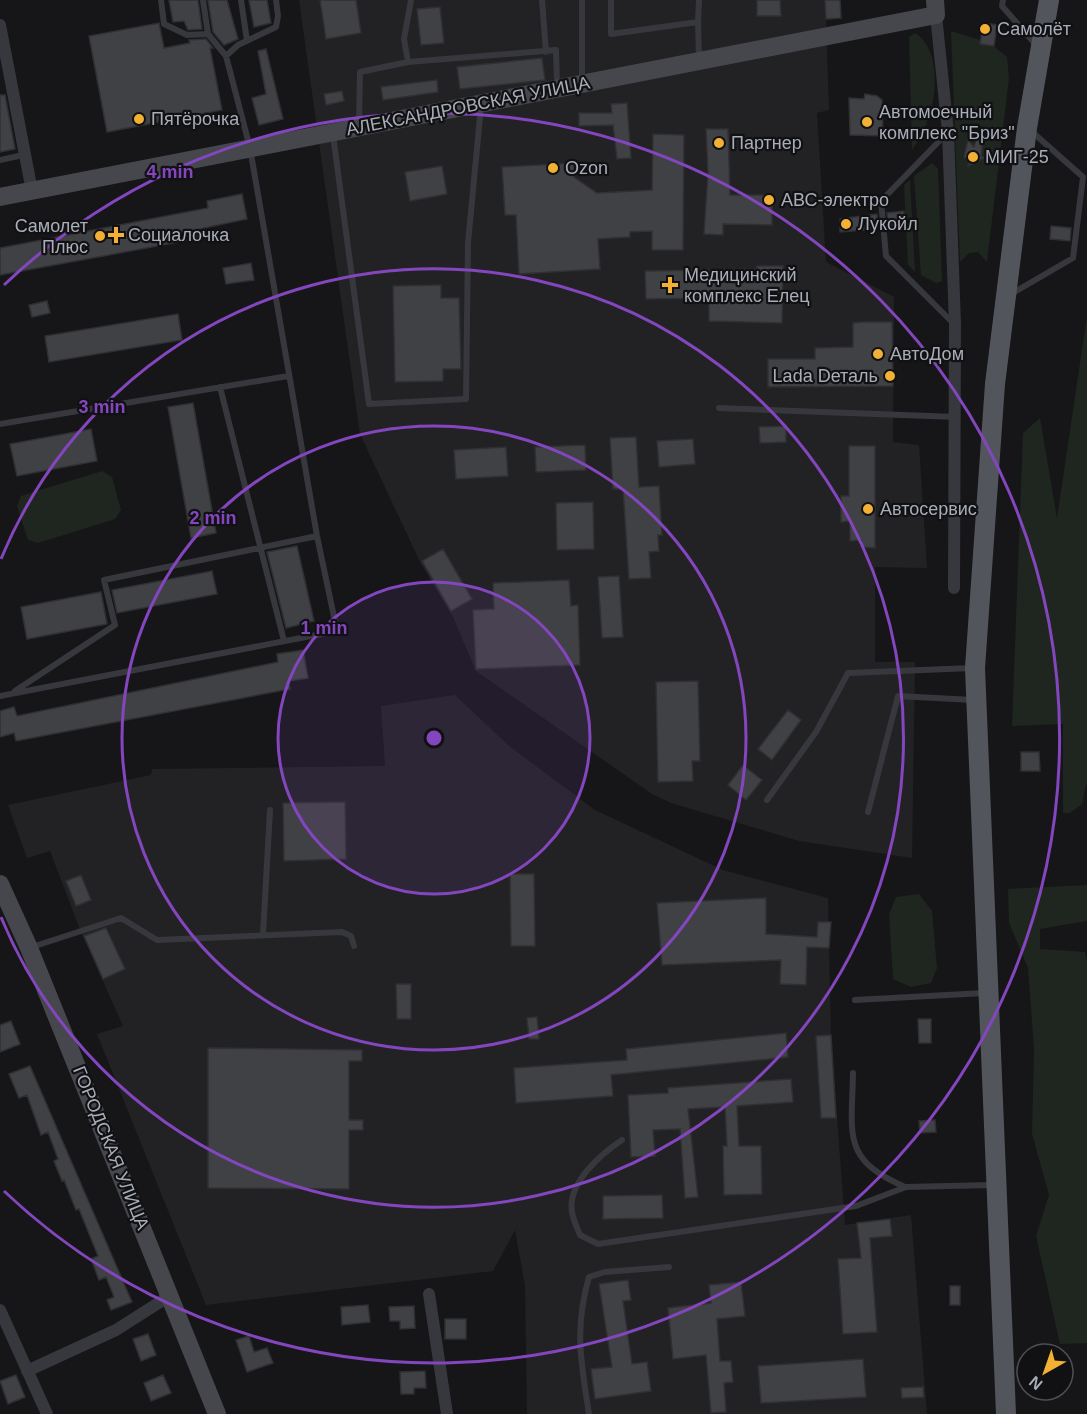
<svg xmlns="http://www.w3.org/2000/svg" width="1087" height="1414" font-family="Helvetica,sans-serif">
	<rect width="100%" height="100%" fill="#161618"/>
	<path fill="#222225" d="M299 0H840L841 18 826 20 829 110 817 113 826 262 894 297 893 442 919 445 927 568 875 567V662H915L912 858 799 841 671 803 652 794 476 671 453 617 420 562 360 434Z
		M455 695 509 746 595 810 723 870 828 898 831 1035 845 1225 911 1215 927 1414H527L525 1286 515 1230 493 1271 206 1305 97 1034 123 1026 81 932 50 851 27 858 8 805 151 775 152 769 385 766 381 706Z"/>
	<path fill="#1e261f" d="M951 31 990 43 1007 57 1009 78 987 262 978 252 969 253 960 262Z
		M915 33C942 50 937 99 926 125 923 134 917 142 912 150L909 37Z
		M932 163 938 169 942 281 936 283 921 275 914 176Z
		M910 180 915 272 908 265 904 185Z
		M1087 316V787L1086 784 1082 804 1070 813H1063V724L1012 726 1023 433 1040 418 1057 518Z
		M102 471 112 477 121 510 115 519 38 543 28 540 17 506 21 496Z
		M1087 885V921L1040 929V949L1085 952 1087 961V1343L1060 1344 1036 1236 1049 1195 1032 1134 1034 1049 1028 968 1009 923 1008 889Z
		M919 894 932 911 937 968 931 983 911 987 893 979 889 914 896 897Z"/>
	<path fill="#404145" stroke="#303034" stroke-width="1.5" d="M169 0H198L202 29 188 30 184 21 173 22Z
		M208 0H227L238 39 224 45 213 32Z
		M249 0H267L271 23 254 27Z
		M320 0H356L361 33 326 39Z
		M757 0H780L781 16H757Z
		M825 0H840L841 18 826 19Z
		M440 7 444 43 421 45 417 9Z
		M159 23 164 48 190 43 189 40 206 39 213 48H210L222 110 107 132 89 36Z
		M983 23 997 25 994 46 980 44Z
		M266 49 283 119 259 125 252 98 266 94 258 51Z
		M542 58 545 80 460 89 457 67Z
		M437 80 438 92 383 100 381 87Z
		M342 91 344 101 326 105 324 94Z
		M865 94 877 96 882 100 883 136 850 135 849 98 864 99Z
		M0 95H5L15 149 0 152Z
		M627 103 631 158 617 159 613 125 579 126V113H612L611 104Z
		M706 129H728L730 195H772V225L723 224V235L704 234 708 173Z
		M978 132 984 133 981 156 984 158 968 166 970 161 964 157 968 140 974 147Z
		M653 134 684 135 683 250H652V231L630 232V237L598 239 600 269 519 274 516 215H505L502 167 574 163V177L597 193 652 190Z
		M442 166 447 194 410 201 405 172Z
		M242 194 247 219 199 229 201 238 0 275V248L208 208 207 201Z
		M904 211 905 226 889 228 887 213Z
		M877 214 878 229 840 232V219Z
		M1051 226 1071 228 1070 241 1050 239Z
		M251 263 254 280 226 284 223 268Z
		M757 266H783L782 323 709 321V298L646 299 645 271 757 269Z
		M441 285V298H459L461 369H443V381L395 382 393 286Z
		M47 301 50 313 32 317 29 305Z
		M178 314 182 340 49 362 45 336Z
		M864 322H892L893 386 768 387V359H815V348L853 347V323Z
		M193 403 216 533 191 538 168 407Z
		M786 426V442L760 443 759 427Z
		M91 429 97 461 17 476 10 444Z
		M636 437 639 487 659 486 662 535H658L659 551 649 552 651 578 629 579 623 489H613L610 438Z
		M693 439 695 464 659 467 657 441Z
		M585 445 586 470 536 472 535 447Z
		M849 446H875V548L861 547V540L850 541V521L841 522V496H849Z
		M506 447 508 476 456 479 454 450Z
		M593 502 594 549 557 550 556 503Z
		M297 546 314 621 286 628 267 552Z
		M443 549 472 599 451 611 422 561Z
		M212 571 217 594 117 613 112 590Z
		M619 576 623 637 602 638 598 577Z
		M569 580 571 606 578 605 580 665 476 669 473 610 494 609 493 583Z
		M101 592 107 624 27 639 21 607Z
		M303 650 308 678 288 681 290 689 16 741 14 733 0 737V711L14 707 17 716 278 662 277 654Z
		M698 681 700 761H692L693 781 658 782 656 682Z
		M788 710 801 720 772 760 758 749Z
		M1021 752H1039L1040 771H1021Z
		M743 765 762 780 746 800 728 785Z
		M345 802 346 859 284 861 283 803Z
		M510 874H534L535 946H511Z
		M81 875 91 900 76 906 66 881Z
		M766 898V934L817 937 818 922H831L829 948 807 947 806 985 780 984 781 960 662 965 657 903Z
		M106 928 125 969 103 979 84 936Z
		M396 984H411V1019H397Z
		M537 1017 539 1039H529L527 1018Z
		M918 1019H931V1043H919Z
		M11 1021 20 1044 0 1052V1025Z
		M786 1033 788 1057 611 1075 613 1096 516 1103 514 1068 627 1060 626 1049Z
		M831 1035 836 1118H821L816 1036Z
		M208 1048 362 1050V1061H349V1120H363V1130H349V1189L208 1188Z
		M30 1066 132 1302 111 1310 107 1300 114 1297 106 1277 99 1280 91 1259 98 1256 79 1209 76 1210 64 1180 62 1181 54 1161 58 1159 48 1132 41 1135 27 1095 19 1098 9 1074Z
		M791 1079 793 1102 737 1106 739 1146H761L762 1194 724 1195 723 1146H727L725 1107 688 1109 698 1197 685 1198 680 1129 653 1130 655 1156 631 1157 628 1095 668 1093V1088Z
		M935 1120 936 1132 920 1133 919 1121Z
		M662 1195 663 1218 603 1219V1196Z
		M890 1219 892 1236 870 1238 877 1332 843 1334 838 1259 861 1258 857 1223Z
		M628 1280 631 1300 623 1301 632 1364 647 1362 651 1391 595 1399 591 1369 612 1367 599 1284Z
		M741 1282 745 1316 717 1319 720 1361H731L733 1382 724 1383 726 1412 711 1413 706 1355 673 1359 668 1308 711 1303 709 1285Z
		M950 1286H960V1305H950Z
		M368 1305 370 1322 342 1325 341 1307Z
		M414 1306 415 1328 400 1329V1321H390L389 1307Z
		M445 1319H466V1339H445Z
		M148 1334 156 1355 141 1361 133 1339Z
		M249 1336 254 1352 267 1348 273 1363 247 1372 236 1340Z
		M863 1359 866 1397 761 1403 758 1366Z
		M425 1371 426 1388H414V1394H401L400 1372Z
		M16 1375 25 1397 8 1404 0 1381Z
		M163 1375 171 1393 151 1401 144 1383Z
		M923 1387 924 1397 902 1398 901 1388Z"/>
	<g fill="none" stroke-linecap="round" stroke-linejoin="round">
		<path stroke="#37383d" stroke-width="6" d="M161 0 164 24 187 35 208 34
			M241 0 247 41
			M542 0 546 52
			M611 0V34L698 22 699 0
			M1003 0 1002 6 1037 46
			M698 22 699 60
			M226 56 238 45 276 27 278 16 276 0
			M408 62 404 39 411 0
			M582 80V0
			M359 126 360 72 408 62 556 50 557 85
			M948 132 881 201 886 256 954 324
			M333 135 369 404 466 399 468 243 481 106
			M0 160 23 155
			M1011 294 1073 258 1083 177 1030 130
			M220 387 284 641
			M719 408 956 417
			M0 424 288 376
			M15 691 115 625 104 580 317 536
			M0 696 337 631 317 536 250 148 226 56 208 34 203 0
			M767 800 816 732 848 673 972 668
			M868 812 898 696 973 700
			M263 934 270 810
			M32 947 121 918 157 940 342 932 351 936 354 946
			M855 1000 984 993
			M853 1073C852 1135 841 1159 905 1187
			M622 1140C601 1154 567 1183 572 1212 573 1219 577 1228 580 1235L598 1244 856 1206 906 1187 992 1185
			M589 1414C581 1362 574 1329 589 1277L605 1272 669 1267"/>
		<path stroke="#37383d" stroke-width="12" d="M936 15 948 132 955 324 954 588
			M0 25 32 191
			M429 1294 447 1414
			M0 1310 47 1414
			M27 1371 116 1330 171 1295"/>
		<path stroke="#45474d" stroke-width="18" d="M0 197 936 15 935 0
			M0 884 29 948 217 1414"/>
		<path stroke="#53555c" stroke-width="20" d="M1006 1414 975 668 995 384 1027 128 1049 0"/>
	</g>
	<circle cx="434" cy="738" r="156" fill="#8446be" fill-opacity=".12"/>
	<g fill="none" stroke="#8446be" stroke-width="3">
		<circle cx="434" cy="738" r="156"/>
		<circle cx="434" cy="738" r="312"/>
		<path d="M1 559A469 469 0 1 1 1 917"/>
		<path d="M4 285A625 625 0 1 1 4 1191"/>
	</g>
	<g fill="#f2b134" stroke="#111113" stroke-width="2">
		<circle cx="985" cy="29" r="6"/>
		<circle cx="139" cy="119" r="6"/>
		<circle cx="867" cy="122" r="6"/>
		<circle cx="719" cy="143" r="6"/>
		<circle cx="973" cy="157" r="6"/>
		<circle cx="553" cy="168" r="6"/>
		<circle cx="769" cy="200" r="6"/>
		<circle cx="846" cy="224" r="6"/>
		<path d="M113 226h6v6h6v6h-6v6h-6v-6h-6v-6h6z"/>
		<circle cx="100" cy="236" r="6"/>
		<path d="M667 276h6v6h6v6h-6v6h-6v-6h-6v-6h6z"/>
		<circle cx="878" cy="354" r="6"/>
		<circle cx="890" cy="376" r="6"/>
		<circle cx="868" cy="509" r="6"/>
	</g>
	<g text-anchor="middle" stroke-width="4.5" stroke-linejoin="round" paint-order="stroke">
		<g font-size="18" fill="#a8adb8" stroke="#111113" text-anchor="start">
			<text x="997" y="35">Самолёт</text>
			<text x="879" y="118">Автомоечный<tspan x="879" dy="21">комплекс "Бриз"</tspan></text>
			<text x="151" y="125">Пятёрочка</text>
			<text x="731" y="149">Партнер</text>
			<text x="985" y="163">МИГ-25</text>
			<text x="565" y="174">Ozon</text>
			<text x="781" y="206">АВС-электро</text>
			<text x="858" y="230">Лукойл</text>
			<text x="88" y="232" text-anchor="end">Самолет<tspan x="88" dy="21">Плюс</tspan></text>
			<text x="128" y="241">Социалочка</text>
			<text x="684" y="281">Медицинский<tspan x="684" dy="21">комплекс Елец</tspan></text>
			<text x="890" y="360">АвтоДом</text>
			<text x="878" y="382" text-anchor="end">Lada Dеталь</text>
			<text x="880" y="515">Автосервис</text>
		</g>
		<g font-size="18" fill="#a8adb8" stroke="#111113">
			<text transform="translate(468 106) rotate(-11)" y="6">АЛЕКСАНДРОВСКАЯ УЛИЦА</text>
			<text transform="translate(111 1148) rotate(68)" y="6">ГОРОДСКАЯ УЛИЦА</text>
		</g>
	</g>
	<circle cx="434" cy="738" r="9" fill="#8446be" stroke="#111113" stroke-width="3"/>
	<g font-size="18" text-anchor="middle" font-weight="bold" fill="#8446be" stroke="#111113" stroke-width="4.5" stroke-linejoin="round" paint-order="stroke">
		<text x="170" y="178">4 min</text>
		<text x="102" y="413">3 min</text>
		<text x="213" y="524">2 min</text>
		<text x="324" y="634">1 min</text>
	</g>
	<g transform="translate(1045 1372) rotate(220)"><circle r="28" fill="#111113" stroke="#4d4f55" stroke-width="1.5"/>
	<path d="M0-4.5L10 22L0 15L-10 22Z" fill="#f2b134"/>
	<text y="-9" font-size="16" font-weight="bold" text-anchor="middle" fill="#a8adb8">N</text>
	</g>
</svg>
